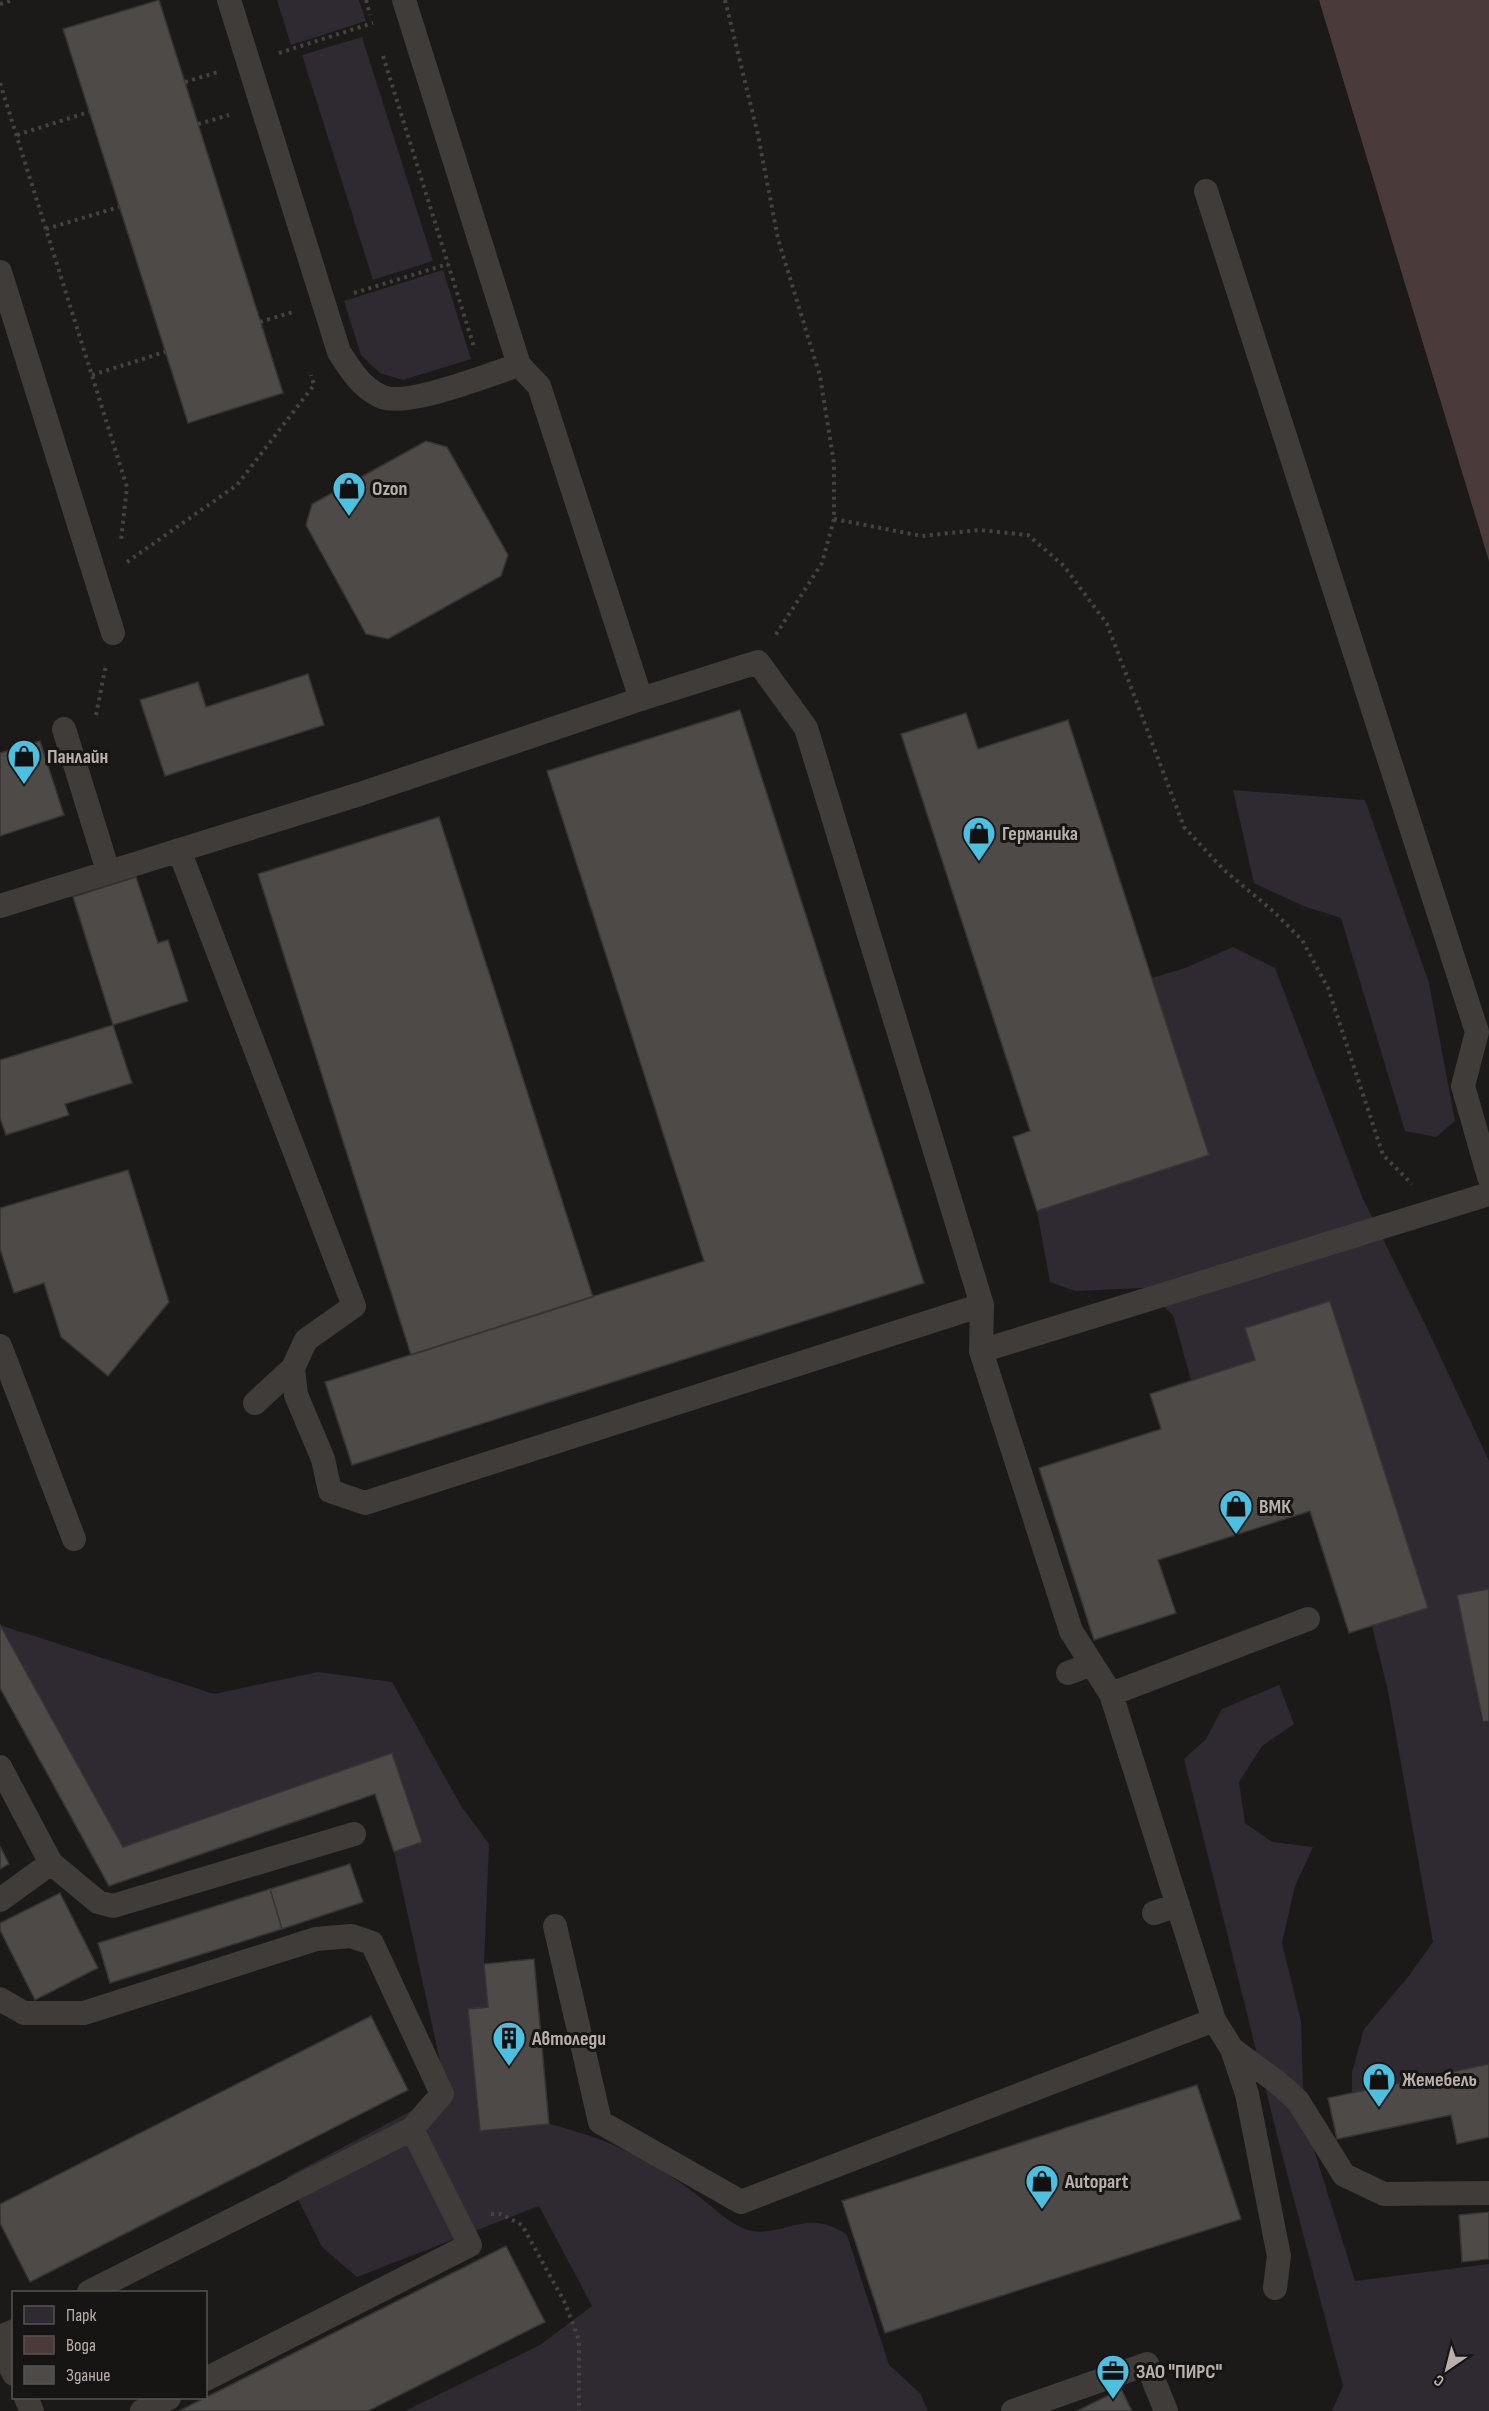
<svg xmlns="http://www.w3.org/2000/svg" width="1489" height="2411" font-family="'Sofia Sans Condensed',sans-serif">
	<rect width="100%" height="100%" fill="#1b1a19"/>
	<path fill="#2f2932" d="M277 0H359L366 21 291 45Z
		M362 37 433 261 373 280 302 55Z
		M443 270 471 359 403 380 380 373 361 355 344 301Z
		M1233 790 1365 800 1429 983 1455 1121 1436 1137 1405 1131 1341 918 1303 906 1254 883Z
		M1233 947 1275 968 1363 1199 1428 1330 1489 1461V1589L1458 1596 1482 1722 1489 1721V2064L1352 2093V2072L1364 2029 1408 1977 1433 1942 1388 1691 1372 1626 1428 1608 1330 1301 1245 1328 1255 1360 1191 1380 1173 1315 1142 1288 1075 1291 1050 1282 1037 1211 1209 1155 1152 978 1185 968Z
		M0 1625 214 1694 318 1672 392 1682 461 1806 489 1844 484 1963 488 2007 468 2009 480 2131C502 2129 526 2123 548 2124 556 2125 564 2128 571 2130 615 2142 656 2164 693 2192 710 2204 725 2221 745 2229 782 2241 805 2205 847 2235L889 2365 920 2393 928 2411H405L540 2345 592 2306 539 2206 357 2277 322 2247 287 2177 428 2102 442 2070 394 1852 422 1841 392 1753 123 1847Z
		M1279 1685 1294 1724 1262 1746 1239 1782 1245 1823 1272 1842 1313 1847 1295 1886 1282 1943 1301 2021 1304 2118 1355 2281 1489 2264V2411H1332L1343 2386 1277 2135 1184 1759 1206 1739 1222 1709Z"/>
	<path fill="#4a3b3a" d="M1319 0H1489V561Z"/>
	<path fill="#4d4a48" stroke="#363533" stroke-width="1.5" d="M159 0 283 393 188 423 63 29Z
		M426 441 447 447 508 555 501 576 388 639 366 634 306 525 312 504Z
		M308 674 324 725 165 776 140 700 198 682 206 707Z
		M740 710 924 1283 352 1465 325 1382 704 1261 547 771Z
		M966 713 978 749 1068 720 1209 1155 1037 1211 1013 1137 1030 1131 901 734Z
		M40 741 64 815 0 836V753Z
		M439 817 593 1297 411 1355 258 874Z
		M136 877 158 943 168 940 188 1001 113 1025 73 897Z
		M113 1025 132 1083 65 1104 69 1115 6 1135 0 1118V1060Z
		M128 1170 169 1302 108 1376 61 1337 44 1283 14 1293 0 1249V1208Z
		M1330 1301 1428 1608 1349 1633 1310 1511 1158 1560 1176 1613 1094 1640 1039 1468 1161 1429 1150 1394 1255 1360 1245 1328Z
		M1489 1589V1721L1483 1722 1457 1595Z
		M0 1625 123 1847 392 1753 422 1842 394 1852 375 1794 109 1886 0 1688Z
		M0 1846 9 1864 0 1869Z
		M350 1864 363 1902 282 1929 270 1889Z
		M270 1889 282 1929 110 1983 98 1943Z
		M60 1893 98 1968 35 2000 0 1930V1923Z
		M534 1959 549 2124 480 2131 468 2009 488 2007 484 1964Z
		M371 2016 408 2090 30 2282 0 2223V2204Z
		M1489 2064V2137L1457 2144 1451 2115 1337 2139 1328 2098Z
		M1197 2085 1241 2219 885 2333 842 2201Z
		M1489 2212V2259L1462 2262 1459 2215Z
		M506 2246 545 2322 368 2411H179Z
		M1121 2389 1132 2411H1077Z"/>
	<g fill="none" stroke-linecap="round" stroke-linejoin="round">
		<path stroke="#464240" stroke-width="4" stroke-dasharray="3 4.5" stroke-linecap="butt" d="M366 0 370 15
			M725 0 758 135 778 239 820 376 834 463V519L822 563 775 636
			M0 4 13 0
			M279 53 373 23
			M383 56 474 347
			M185 82 218 72
			M0 83 127 487 121 540
			M198 124 229 115
			M17 135 89 112
			M46 229 119 207
			M354 293 448 264
			M260 322 293 312
			M92 375 165 352
			M834 519 922 536 979 530 1028 535 1064 566 1107 624 1184 827 1224 870 1273 911 1302 940 1328 988 1383 1155 1412 1184
			M127 562 237 485 314 385 311 375
			M96 715 106 664
			M491 2214H501L522 2225 565 2303 579 2340V2411"/>
		<path stroke="#3f3c3a" stroke-width="24" d="M229 0 339 352C350 369 360 386 380 396 405 409 490 374 519 365
			M404 0 519 365 539 386 641 699
			M1206 191 1477 1032 1463 1086 1489 1177
			M0 272 113 633
			M64 729 108 871
			M179 850 354 1306 306 1340 293 1368 296 1395 323 1459 330 1491 365 1503 982 1305
			M0 906 360 794 641 699 758 662 806 728 982 1305 981 1351 1071 1631 1111 1694 1214 2020 1232 2049 1277 2082 1298 2101 1344 2175 1384 2194 1489 2193
			M0 1346 74 1539
			M981 1351 1489 1194
			M255 1403 293 1368
			M1068 1673 1092 1664
			M1111 1694 1308 1619
			M0 1767 51 1863 98 1902 113 1906 354 1834
			M0 1900 51 1863
			M1154 1913 1178 1905
			M555 1926 600 2122 741 2202 1214 2020
			M0 1999 24 2013H84L316 1939 351 1936 372 1943 442 2094 412 2129 89 2292
			M1232 2049 1247 2094 1279 2256 1275 2288
			M0 2337 14 2331
			M0 2347 14 2374
			M206 2379 470 2245 412 2129
			M26 2398 32 2411
			M142 2411 169 2398
			M1013 2411 1147 2364 1166 2411"/>
	</g>
	<defs>
		<symbol id="shop-pin" viewBox="-11 -11 22 30"><path d="M0 17L-7.5 6A9.5 9.5 0 1 1 7.5 6Z" fill="#4bc0e0" stroke="#161514"/><path d="M-5-2.5h2.3a2.7 3.5 0 0 1 5.4 0H5L5.5 6h-11ZM-1.5-2.5h3a1.5 2.3 0 0 0-3 0Z" fill="#111"/></symbol>
		<symbol id="building-pin" viewBox="-11 -11 22 30"><path d="M0 17L-7.5 6A9.5 9.5 0 1 1 7.5 6Z" fill="#4bc0e0" stroke="#161514"/><path d="M-4-6H4V6H1V3H-1V6H-4ZM-2.5-4.3h1.7v1.8h-1.7ZM.8-4.3h1.7v1.8H.8ZM-2.5-1h1.7V.8h-1.7ZM.8-1h1.7V.8H.8Z" fill="#111"/></symbol>
		<symbol id="office-pin" viewBox="-11 -11 22 30"><path d="M0 17L-7.5 6A9.5 9.5 0 1 1 7.5 6Z" fill="#4bc0e0" stroke="#161514"/><path d="M-6-3h4V-5.5h4V-3h4V5H-6ZM-1-4.5V-3h2v-1.5ZM-6 0V1H6V0Z" fill="#111"/></symbol>
	</defs>
	<g fill-rule="evenodd">
		<use href="#shop-pin" x="330" y="469" width="38" height="52"/>
		<use href="#shop-pin" x="5" y="737" width="38" height="52"/>
		<use href="#shop-pin" x="960" y="814" width="38" height="52"/>
		<use href="#shop-pin" x="1217" y="1487" width="38" height="52"/>
		<use href="#building-pin" x="490" y="2019" width="38" height="52"/>
		<use href="#shop-pin" x="1360" y="2060" width="38" height="52"/>
		<use href="#shop-pin" x="1023" y="2162" width="38" height="52"/>
		<use href="#office-pin" x="1094" y="2352" width="38" height="52"/>
	</g>
	<g text-anchor="middle" stroke-width="6" stroke-linejoin="round" paint-order="stroke">
		<g font-size="20" font-weight="bold" fill="#b9b0ac" stroke="#161514" text-anchor="start">
			<text x="372" y="495">Ozon</text>
			<text x="47" y="763">Панлайн</text>
			<text x="1002" y="840">Германика</text>
			<text x="1259" y="1513">ВМК</text>
			<text x="532" y="2045">Автоледи</text>
			<text x="1402" y="2086">Жемебель</text>
			<text x="1065" y="2188">Autopart</text>
			<text x="1136" y="2378">ЗАО "ПИРС"</text>
		</g>
	</g>
	<rect x="12" y="2291" width="195" height="108" fill="#161514" stroke="#575351" stroke-width="1.5"/>
	<rect x="24" y="2306" width="30" height="18" fill="#2f2932" stroke="#575351" stroke-width="1.5"/>
	<text x="66" y="2321" font-size="18" fill="#b9b0ac">Парк</text>
	<rect x="24" y="2336" width="30" height="18" fill="#4a3b3a" stroke="#575351" stroke-width="1.5"/>
	<text x="66" y="2351" font-size="18" fill="#b9b0ac">Вода</text>
	<rect x="24" y="2366" width="30" height="18" fill="#4d4a48" stroke="#575351" stroke-width="1.5"/>
	<text x="66" y="2381" font-size="18" fill="#b9b0ac">Здание</text>
	<g transform="translate(1447 2369) rotate(215)" stroke="#161514" stroke-width="4.5" paint-order="stroke">
	<path d="M0-4.5L10 22L0 15L-10 22Z" fill="#b9b0ac"/>
	<text y="-9" font-size="16" font-weight="bold" text-anchor="middle" fill="#b9b0ac">С</text>
	</g>
</svg>
